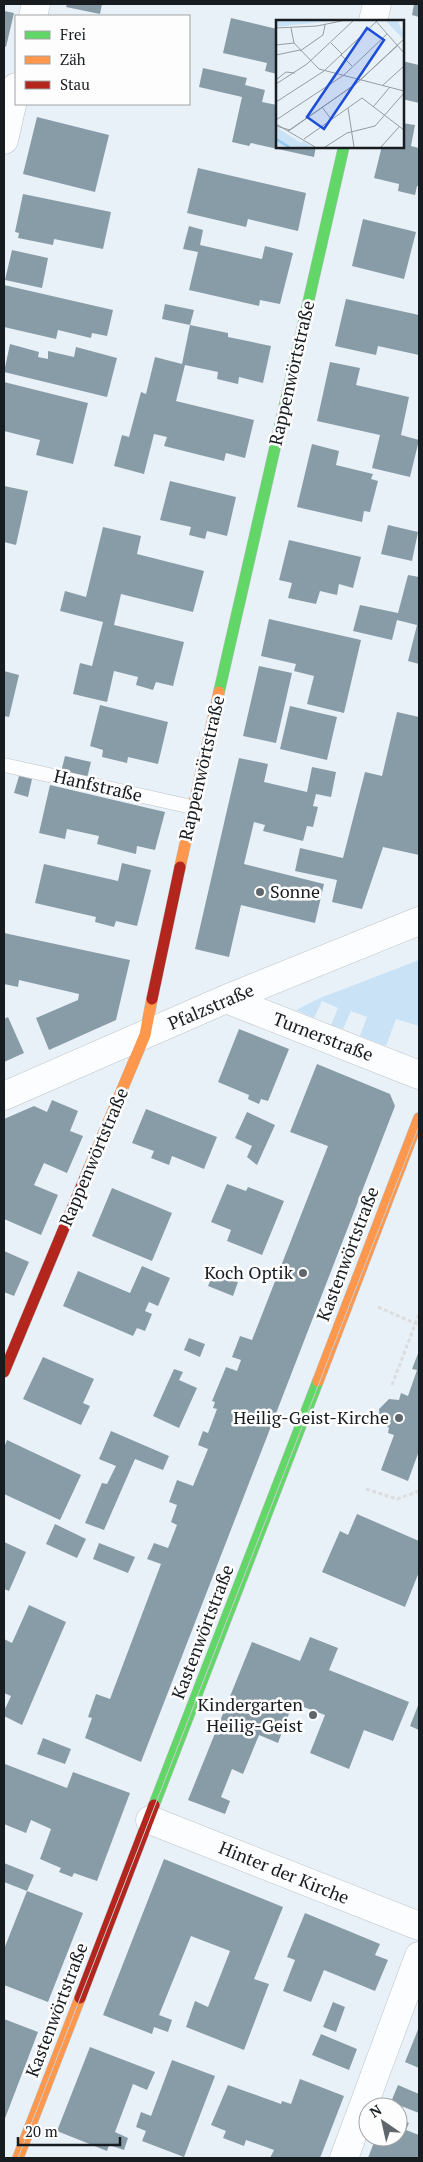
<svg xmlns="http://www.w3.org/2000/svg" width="423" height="2162" font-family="'PT Serif',serif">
	<rect width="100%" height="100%" fill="#e9f1f8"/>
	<path fill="#c9e2f6" d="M419 960V1026L396 1019 386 1046 360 1036 367 1017 351 1011 343 1029 331 1025 338 1008 322 1001 314 1018 296 1010 320 998Z"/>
	<path fill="#889ca8" d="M67 4H102L100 14 66 7Z
		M414 4H419V17L412 15Z
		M4 11 14 13 6 47 4 46Z
		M231 18 277 29V74L265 71 267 63 223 53Z
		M402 61 419 65V103L402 99Z
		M203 68 247 78 245 85 265 90 262 102 277 105V146H316L314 157 251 143 249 146 232 142 242 97 199 87Z
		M37 117 109 135 95 192 23 174Z
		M402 123 415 125 411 146 419 148V186H417L415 195 398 191 399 184 374 178 382 146H402Z
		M198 168 306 193 298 231 248 219 246 227 187 213Z
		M23 194 111 212 103 249 54 239 53 245 18 238 19 233 15 232Z
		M363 219 416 232 404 279 352 266Z
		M189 226 203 230 200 245 262 259 265 246 293 253 280 304 260 300 259 306 189 290 198 252 183 249Z
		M12 250 48 258 42 288 5 280Z
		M4 285 113 310 107 336 92 333 91 338 58 330 56 339 4 327Z
		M346 299 419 315V355L378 346 376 355 335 346Z
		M165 304 194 310 190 325 228 333V337L271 346 263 383 239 377 238 384 217 379 218 372 185 365 176 401 254 420 245 458 226 453 224 461 164 446 167 437 154 434 144 474 114 466 122 435 129 437 141 392 146 394 155 357 182 364 190 325 162 319Z
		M10 344 39 352 38 357 48 359V351L74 357 76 347 117 358 107 397 4 372Z
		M330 362 360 368 356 385 409 397 401 435 419 440 410 477 372 468 380 435 317 421Z
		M4 382 88 403 73 464 36 455 40 440 4 431Z
		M312 444 339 451 336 465 373 474 371 479 378 481 370 512 364 511 362 522 297 507Z
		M170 481 236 497 227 536 207 531 205 539 189 535 191 527 160 520Z
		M4 486 28 491 16 545 4 542Z
		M388 525 418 532 412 561 381 554Z
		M103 527 141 536 137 554 204 571 193 612 121 594 114 625 184 642 173 686 156 682 153 690 136 685 138 677 114 671 107 702 73 694 80 663 92 666 103 622 60 611 65 591 86 597Z
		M289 540 361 557 353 588 339 584 337 595 320 591 316 604 288 598 292 583 279 580Z
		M408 575 419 577V664L408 661 417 625 397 620 392 640 353 631 360 605 398 613Z
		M269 619 361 640 344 713 307 704 314 676 294 671 296 664 261 656Z
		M259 666 292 673 276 743 243 736Z
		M4 671 19 675 9 717 4 716Z
		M100 705 168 722 158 764 128 757 127 763 102 757 103 750 90 746Z
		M290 706 337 717 327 760 280 749Z
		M397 712 419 717V855L383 847 362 909 332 902 337 880 295 871 300 848 343 858 365 772 382 776Z
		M65 756 91 762 87 778 61 772Z
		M239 758 268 764 264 782 307 792 312 767 336 772 331 797 316 794 313 806 318 807 313 827 307 826 303 841 263 831 265 825 254 822 244 864 324 884 315 923 241 905 229 957 195 949Z
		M19 776 32 779 28 797 14 793Z
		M50 785 165 812 155 850 137 846 136 854 97 844 99 836 67 829 65 839 39 833Z
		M122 863 151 870 137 926 116 921 114 927 95 922 96 917 35 903 44 864 118 881Z
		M4 933 130 960 116 1020 49 1050 36 1018 78 1000 79 994 19 980 18 987 4 984Z
		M8 1017 24 1053 4 1062V1019Z
		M239 1029 289 1049 268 1101 261 1099 259 1104 248 1099 249 1095 218 1082Z
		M317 1064 390 1094 395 1106 141 1762 85 1738 92 1718 88 1717 96 1694 110 1699 161 1564 147 1559 154 1543 168 1548 177 1525 171 1522 177 1505 169 1502 177 1480 193 1486 208 1449 198 1445 203 1431 208 1433 217 1409 213 1408 215 1402 212 1401 226 1367 237 1371 241 1360 232 1357 240 1336 252 1340 328 1146 290 1132Z
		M52 1100 78 1111 70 1131 83 1136 67 1173 44 1163 34 1185 58 1195 41 1235 4 1219V1119L34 1106 47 1112Z
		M146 1109 217 1137 204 1169 172 1156 169 1165 151 1158 154 1151 132 1143Z
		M247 1112 275 1125 257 1165 247 1157 252 1146 235 1138Z
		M227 1184 246 1191 248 1187 284 1201 262 1255 227 1241 231 1230 211 1222Z
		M112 1188 172 1213 152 1261 92 1236Z
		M4 1251 29 1262 14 1296 4 1292Z
		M142 1266 170 1278 158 1306 149 1302 145 1311 152 1314 145 1331 137 1328 133 1336 63 1306 78 1271 130 1293Z
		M214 1272 238 1282 233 1296 208 1286Z
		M189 1338 205 1344 200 1357 184 1350Z
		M419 1351V1451L408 1481 381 1470 394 1435 388 1433 389 1428 380 1420 379 1409 389 1399 399 1400 401 1393 408 1396 417 1370 412 1369Z
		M43 1357 94 1379 83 1403 90 1406 81 1425 23 1399Z
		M174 1369 183 1372 179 1380 197 1388 179 1428 153 1416Z
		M111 1431 169 1456 163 1470 135 1459 104 1530 85 1523 102 1483 107 1484 116 1466 99 1459Z
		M7 1440 81 1475 60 1520 4 1494V1448Z
		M357 1514 419 1541V1572L405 1607 322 1572 340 1531 348 1535Z
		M55 1524 86 1539 77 1558 46 1544Z
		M4 1542 26 1552 9 1591 4 1589Z
		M99 1543 135 1557 128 1573 93 1559Z
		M29 1605 66 1622 22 1725 4 1716V1711L11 1696 4 1693V1639L12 1643Z
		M310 1637 338 1648 329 1670 409 1702 393 1741 364 1730 349 1769 310 1753 325 1715 293 1703 278 1743 259 1735 243 1774 232 1769 221 1797 230 1801 225 1814 188 1800 252 1642 300 1661Z
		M419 1703V1730L410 1726Z
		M43 1738 71 1749 65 1764 37 1754Z
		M5 1764 67 1788 73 1772 130 1793 97 1881 74 1873 72 1877 59 1872 61 1868 40 1859 51 1829 31 1820 26 1833 4 1824Z
		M164 1859 283 1907 254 1979 269 1984 244 2050 186 2027 195 2001 208 2007 230 1951 191 1936 159 2015 172 2020 168 2032 154 2027 152 2034 103 2015Z
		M4 1863 34 1875 27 1891 4 1882Z
		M27 1891 83 1913 48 2002 4 1985V1949Z
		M305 1913 380 1944 375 1955 388 1960 375 1991 324 1970 311 2002 283 1991 295 1960 287 1957Z
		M333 2002 345 2007 336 2032 323 2027Z
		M4 2019 38 2032 4 2121Z
		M419 2027V2068L405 2062Z
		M321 2034 357 2049 349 2070 312 2055Z
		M90 2047 155 2072 147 2090 133 2084 115 2132 128 2138 124 2150 109 2145 107 2151 57 2131Z
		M172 2060 215 2076 184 2157 142 2141 146 2131 136 2127 141 2112 151 2116Z
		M300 2079 344 2096 320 2158H270L274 2150 246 2140 244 2146 223 2138 226 2131 211 2125 228 2085 281 2104 282 2101 291 2104Z
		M398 2085 419 2094V2113L391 2102Z
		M398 2119 409 2123 406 2130 419 2135V2158H368L376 2137H398Z"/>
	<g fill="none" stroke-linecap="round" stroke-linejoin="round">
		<defs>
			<path id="lane" d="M4 765 192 807"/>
			<path id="street" d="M33 16 36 4
				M373 21 377 4
				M4 140 16 87
				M226 999 419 1075
				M4 1096 226 999 419 921
				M150 1820 419 1926
				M344 2158 419 1956"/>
			<path id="fast" d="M219 692 344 146
				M154 1805 318 1381"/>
			<path id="slow" d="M180 867 219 692
				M89 1168 145 1035 152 999
				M318 1381 419 1118
				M18 2158 80 1998"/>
			<path id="jam" d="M152 999 180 867
				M4 1372 89 1168
				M80 1998 154 1805"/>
		</defs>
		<use href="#lane" stroke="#bcc2c8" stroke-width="15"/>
		<use href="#street" stroke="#bcc2c8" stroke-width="29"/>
		<use href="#fast" stroke="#bcc2c8" stroke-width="12"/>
		<use href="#slow" stroke="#bcc2c8" stroke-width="12"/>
		<use href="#jam" stroke="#bcc2c8" stroke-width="12"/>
		<path stroke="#dbddde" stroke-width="3" stroke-dasharray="4 2.5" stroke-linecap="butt" d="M378 1307 419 1325
			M392 1385 419 1314
			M366 1489 397 1499 419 1491"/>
		<use href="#lane" stroke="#fcfdfe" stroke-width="14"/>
		<use href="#street" stroke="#fcfdfe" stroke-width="28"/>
		<use href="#fast" stroke="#63d668" stroke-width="11"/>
		<use href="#slow" stroke="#ff974d" stroke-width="11"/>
		<use href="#jam" stroke="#b3261e" stroke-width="11"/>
		<path stroke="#cacdcf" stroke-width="1" d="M18 2158 419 1126"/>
	</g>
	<g fill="#60676c" stroke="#fdfdfd" stroke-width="2">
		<circle cx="260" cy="892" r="5"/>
		<circle cx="303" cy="1273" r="5"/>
		<circle cx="399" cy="1418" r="5"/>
		<circle cx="313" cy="1715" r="5"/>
	</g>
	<g text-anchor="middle" stroke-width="5" stroke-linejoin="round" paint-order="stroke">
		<g font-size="18" fill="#161c20" stroke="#fdfdfd">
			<text transform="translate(292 373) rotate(-77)" y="6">Rappenwörtstraße</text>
			<text transform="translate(202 768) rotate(-77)" y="6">Rappenwörtstraße</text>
			<text transform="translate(98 786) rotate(13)" y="6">Hanfstraße</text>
			<text transform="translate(211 1007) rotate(-23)" y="6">Pfalzstraße</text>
			<text transform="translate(323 1037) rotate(21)" y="6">Turnerstraße</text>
			<text transform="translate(94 1157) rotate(-67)" y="6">Rappenwörtstraße</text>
			<text transform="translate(348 1254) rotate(-69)" y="6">Kastenwörtstraße</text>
			<text transform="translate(203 1632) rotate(-69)" y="6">Kastenwörtstraße</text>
			<text transform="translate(284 1873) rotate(22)" y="6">Hinter der Kirche</text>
			<text transform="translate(57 2010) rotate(-69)" y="6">Kastenwörtstraße</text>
		</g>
		<g font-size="18" fill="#161c20" stroke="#fdfdfd" text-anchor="end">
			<text x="270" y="898" text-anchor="start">Sonne</text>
			<text x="293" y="1279">Koch Optik</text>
			<text x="389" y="1424">Heilig-Geist-Kirche</text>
			<text x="303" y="1711">Kindergarten<tspan x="303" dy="21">Heilig-Geist</tspan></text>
		</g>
	</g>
	<g transform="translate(276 20)">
		<rect width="128" height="128" fill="#e9f1f8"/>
		<path d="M0 0H63L0 7ZM109 0H122L127 15 125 0 127 11V19ZM0 107 25 123 27 121 36 127 0 126Z" fill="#c9e2f6"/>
		<path fill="none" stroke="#92c9f0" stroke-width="2.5" d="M0 119 13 127"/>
		<path fill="none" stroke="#959ca2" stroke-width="1" d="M99 0 128 33M0 8 41 6 70 0M15 8 18 23 43 49 128 71M55 23 66 34M0 25 18 23M24 31 47 15 49 5M0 35 24 30M65 35 76 46M0 60 10 52 19 53M0 64 31 44 78 0M107 65 128 46M0 82 48 51 102 0M46 87 55 99M97 87 114 67M72 88 78 127M0 100 68 55 111 14M0 104 39 127M0 106 14 110 81 63 128 19M12 111 81 63 121 26M28 119 86 78 128 110M49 127 71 113 99 106 128 73M105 127 123 107"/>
		<path fill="#1d4ed8" fill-opacity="0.15" stroke="#1d4ed8" stroke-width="2.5" d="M91 8 108 20 48 109 31 97Z"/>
		<rect width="128" height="128" fill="none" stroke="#161c20" stroke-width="2.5"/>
	</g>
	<rect width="423" height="2162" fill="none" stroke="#161c20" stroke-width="10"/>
	<rect x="15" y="15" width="175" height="90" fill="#fdfdfd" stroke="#a1a3a5"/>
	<rect x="25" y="31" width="25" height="8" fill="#63d668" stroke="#a1a3a5"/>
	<text x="60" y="40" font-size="15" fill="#161c20">Frei</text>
	<rect x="25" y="56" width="25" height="8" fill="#ff974d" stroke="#a1a3a5"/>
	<text x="60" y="65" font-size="15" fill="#161c20">Zäh</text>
	<rect x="25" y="81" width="25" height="8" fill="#b3261e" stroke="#a1a3a5"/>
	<text x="60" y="90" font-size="15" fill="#161c20">Stau</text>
	<g transform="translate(383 2122) rotate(326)"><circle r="24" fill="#fdfdfd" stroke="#a1a3a5"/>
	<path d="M0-4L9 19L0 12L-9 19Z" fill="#60676c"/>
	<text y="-8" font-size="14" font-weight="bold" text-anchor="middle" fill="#161c20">N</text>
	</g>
	<path d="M18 2137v8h102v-8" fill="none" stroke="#161c20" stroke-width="2.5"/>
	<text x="25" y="2137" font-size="15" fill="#161c20" stroke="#fdfdfd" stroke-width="4" paint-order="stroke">20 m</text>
</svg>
